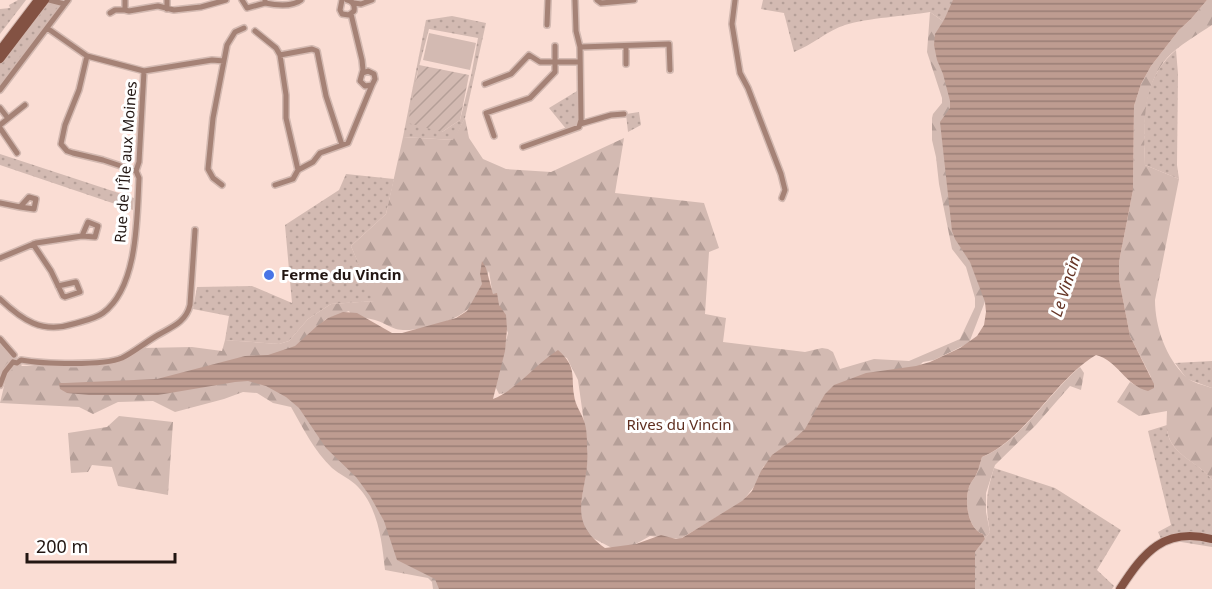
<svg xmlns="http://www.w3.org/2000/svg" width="1212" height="589" font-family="'Noto Sans',sans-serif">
	<defs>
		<pattern id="grass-dots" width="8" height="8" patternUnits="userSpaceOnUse" patternTransform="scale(1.5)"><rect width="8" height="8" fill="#d3bab2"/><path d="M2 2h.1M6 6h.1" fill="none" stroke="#b59f98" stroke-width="1.8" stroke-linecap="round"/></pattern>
		<pattern id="forest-firs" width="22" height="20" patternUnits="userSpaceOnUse" patternTransform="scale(1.5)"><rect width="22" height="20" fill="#d3bab2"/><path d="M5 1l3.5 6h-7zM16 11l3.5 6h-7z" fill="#b59f98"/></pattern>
		<pattern id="garden-furrows" width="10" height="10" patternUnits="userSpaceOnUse" patternTransform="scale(1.5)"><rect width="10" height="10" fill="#d3bab2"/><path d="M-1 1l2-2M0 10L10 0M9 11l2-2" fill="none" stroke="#b59f98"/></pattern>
		<pattern id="water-rules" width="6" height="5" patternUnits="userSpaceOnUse" patternTransform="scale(1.5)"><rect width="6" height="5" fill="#be9c91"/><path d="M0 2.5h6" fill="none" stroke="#9a7e75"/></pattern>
	</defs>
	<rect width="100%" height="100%" fill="#faddd4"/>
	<path fill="url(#grass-dots)" fill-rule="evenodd" d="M18 0H26L0 34V9L10 8 9 5Z
		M763 0H955L947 24 930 12C905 16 868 18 845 25 827 31 812 45 794 52L784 13 761 9Z
		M48 3 60 6 0 86V63Z
		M452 16 486 23 465 118 454 140 403 137 426 20ZM429 29 478 38 471 76 460 120 442 132 416 78Z
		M1176 50 1178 74 1177 165 1179 179 1145 165C1144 122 1139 82 1176 50Z
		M577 91 579 123 567 130 549 108Z
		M639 112 641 125 628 132 626 114Z
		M0 154 134 198 133 210 0 165Z
		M346 174 394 179 386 214 351 246 375 301 331 304 308 319 289 341 279 344 225 340 229 316 193 309 197 287 252 286 292 303 285 225 339 190Z
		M1212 361V388L1187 379 1175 363Z
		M1167 425C1166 454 1197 460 1212 480V547L1175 541 1164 545 1158 532 1171 525 1148 431Z
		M994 468 1055 488 1121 530 1097 570 1114 586 1112 589H975V552L990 532C985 505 986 494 994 468Z"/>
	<path fill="url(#forest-firs)" d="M1207 0H1212V25C1197 35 1179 45 1167 58 1141 88 1144 129 1145 165L1179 179 1155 300C1155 327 1166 358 1186 377 1192 383 1204 385 1212 388V480C1198 461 1171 456 1167 430 1166 424 1167 417 1167 411L1139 416 1117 402 1130 382 1138 387 1151 377 1130 336 1119 279V262L1133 190 1134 106 1141 84 1151 66 1179 30 1191 19Z
		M930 12 947 24 950 88 986 299 969 343 934 360 923 362 917 368 806 435 763 467 760 479 742 502 680 539 650 536 634 545 612 548 583 533 578 522 586 471V437L578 380 567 358 562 356 514 392 499 394 495 386 508 333 493 297 489 271C483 283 479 297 470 307 458 321 414 334 396 329 389 327 383 322 375 320 368 318 360 317 352 316L349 311 326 319 293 351 252 377 283 389 455 589H433L432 582 428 578 385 570C382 541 378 505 355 484 348 478 339 474 332 468 314 451 303 428 291 407L273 403 257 393 243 392 224 399 175 412 153 401 118 402 93 414 79 407 0 403 5 382 0 379V343L22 366 116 364 143 348 192 347 222 351 225 340 279 344 289 341 308 319 331 304 374 301 351 246 386 214 403 137 453 140 465 118 469 138 483 159 506 169 551 172 624 138 615 193 704 203 719 248 709 252 705 314 726 318 723 342 805 352 822 348 828 349 833 352 840 369 874 359 909 361 960 339 975 307V298L966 267 952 249 939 184 936 157 932 140V118L933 114 942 103V98L927 52Z
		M1080 367 1084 373 1081 390 1070 386 1036 425 995 465 986 493V512L990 532 985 539 983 534C968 530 964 501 969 487 970 483 974 479 976 475 979 469 980 463 982 457 1020 442 1049 393 1080 367Z
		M119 416 173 422 168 495 118 486 112 467 92 465 88 472 71 473 68 433 107 427Z"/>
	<path fill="url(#garden-furrows)" d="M419 65 469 75 460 120 442 132 408 123Z"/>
	<path fill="#d3bab2" d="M429 33 476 43 470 70 423 60Z"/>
	<path fill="url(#water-rules)" d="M953 0H1207L1191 19 1179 30 1151 66 1141 84 1134 106 1133 190 1119 262V279L1130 336 1154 384V388L1148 391C1126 386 1117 360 1096 355 1054 380 1026 439 982 457 980 463 979 469 976 475 974 479 970 483 969 487 964 501 968 530 983 534L985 539 975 552V589H439L435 579 397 560 384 521 370 496 356 477 326 448 299 408 286 397 266 386 248 381 235 382 158 395H89L67 393 60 389 59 383H65L157 379 245 356 268 355 295 346 317 326 328 318 343 312 357 313 392 333H402L456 318 467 311 482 284 480 274 482 261 486 268 493 294 497 293 499 305 506 315 507 329 505 351 493 399C515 391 537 363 558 350 577 367 571 375 574 395 575 405 581 412 584 421 587 429 587 439 587 448 591 491 562 518 605 548L636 544 661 535 676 539 682 538 742 501 752 491 761 471 772 455 793 440 805 429 825 394 834 385 866 373 916 366 930 362 960 348 977 336 984 325 986 312 985 302 970 262 955 239 952 231 940 122 950 108V101L943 74 937 60 934 45 935 34 944 20Z"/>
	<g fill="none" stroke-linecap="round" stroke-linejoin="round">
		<defs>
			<path id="street" d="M49 0 65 4
				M125 0V10L129 11 158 6 174 10 201 7 226 0
				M242 0 247 8 265 3
				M265 0V3C275 5 292 7 301 0
				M342 0 340 10 342 14 349 15 354 11C355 5 353 1 347 0
				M597 0 601 3 634 0
				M735 0 732 24 740 73 748 88 781 174 785 190 782 198
				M354 3 361 4 372 0
				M167 9V0
				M110 13 115 10H125
				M351 14 362 60 363 70 360 81 365 86 372 85 375 79 374 74 368 71 363 73
				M547 25 548 0
				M47 28 87 56 144 71 212 60 224 61
				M255 31 276 48 280 55 286 95V118L298 170
				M626 46V64
				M580 47 669 44 670 70
				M280 55 312 49 317 51 326 96 342 145
				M87 56 79 90 65 125 61 144 67 151 73 153 103 160 136 171
				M485 84 511 74 529 55 540 62H580
				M0 90 68 0
				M0 108 7 117
				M580 124 611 115 624 114
				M0 125 25 105
				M0 128 17 153
				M494 136 486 113 530 98 555 72V46
				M523 147 579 127 581 120 580 47 576 31 575 0
				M222 185 213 178 208 169 213 118 227 45 235 32 244 28
				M275 185 293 179 298 170 313 162 320 153 348 143 372 85
				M29 197 36 199 34 209 20 207Z
				M0 203 20 207
				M88 222 98 226 95 237 82 236Z
				M33 244 51 271 63 296 65 297 80 292 76 282 58 286
				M0 258 36 243 82 236
				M0 299C22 320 42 334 73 324 83 321 95 319 103 313 138 287 137 218 139 178L136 171 139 162 144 71
				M0 339 14 355
				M13 362 17 363 21 360C42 364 104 366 122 358 134 352 146 342 158 335 172 327 186 322 190 305L195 230
				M0 385 5 372 13 362"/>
			<path id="secondary" d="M0 50 38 0
				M0 59 45 0
				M1120 589C1144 552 1164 527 1212 539"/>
		</defs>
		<use href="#street" stroke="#d3b9b1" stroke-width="8"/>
		<use href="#secondary" stroke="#d3b9b1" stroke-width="10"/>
		<use href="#street" stroke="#a58276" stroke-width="5"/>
		<use href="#secondary" stroke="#835243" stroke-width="8"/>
	</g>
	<circle fill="#4974e6" stroke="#fff" stroke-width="2" cx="269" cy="275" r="6"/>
	<g text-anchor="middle" stroke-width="6" stroke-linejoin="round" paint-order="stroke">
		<g font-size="15" fill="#221612" stroke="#fff">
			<text transform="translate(126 162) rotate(-86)" y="5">Rue de l'Île aux Moines</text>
		</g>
		<g font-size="15" font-weight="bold" fill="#221612" stroke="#fff" text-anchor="start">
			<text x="281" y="280">Ferme du Vincin</text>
		</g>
		<g font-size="15" fill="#5f2f20" stroke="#fff">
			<text x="679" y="430">Rives du Vincin</text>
		</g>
		<g font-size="16" font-style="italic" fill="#663526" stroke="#fff">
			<text transform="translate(1065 286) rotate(-72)" y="6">Le Vincin</text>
		</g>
	</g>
	<path d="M27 553v9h148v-9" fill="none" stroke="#221612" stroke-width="3"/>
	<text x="36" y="553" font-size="18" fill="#221612" stroke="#ffffff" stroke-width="4.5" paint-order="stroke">200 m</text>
</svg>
